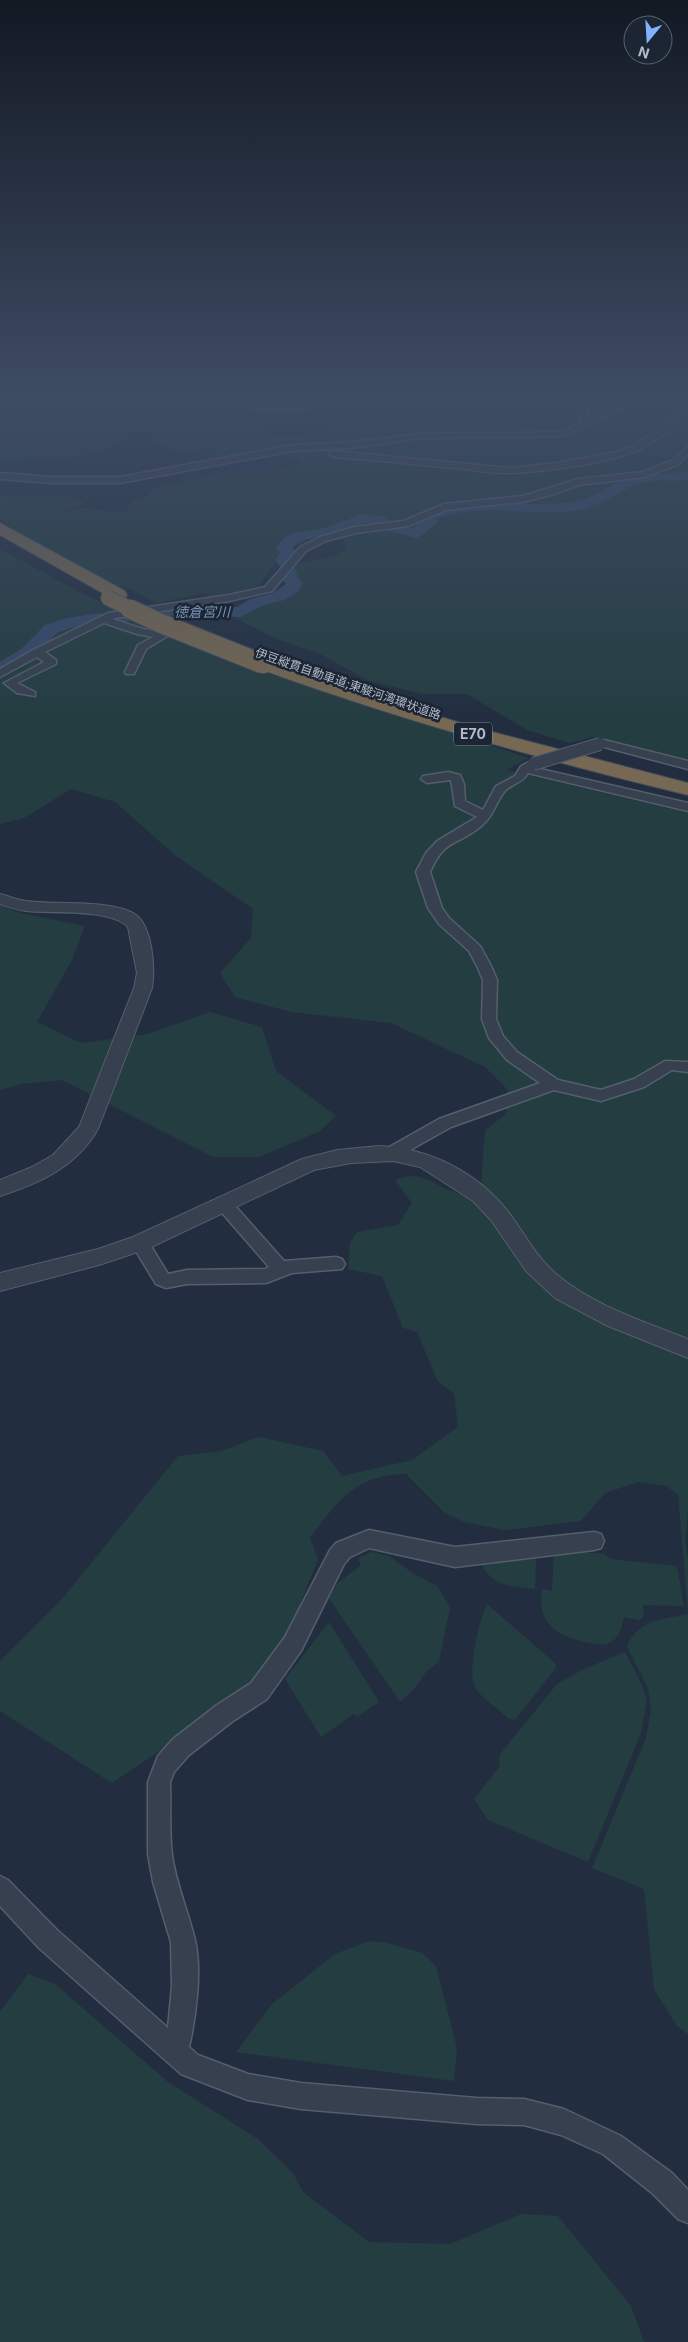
<svg xmlns="http://www.w3.org/2000/svg" width="688" height="2342" font-family="Inter,'Noto Sans JP',sans-serif">
	<rect width="100%" height="100%" fill="#222e40"/>
	<path fill="#243d41" d="M165 393H282L271 396 279 401V410L265 431C271 435 276 435 284 436 313 439 322 426 348 422L350 415 342 412 339 409 343 405 370 408C381 424 405 428 422 420L425 407 397 399 391 393C408 393 426 392 442 397 463 403 490 433 511 414 540 413 557 418 585 408L582 404 562 393H688V761L592 737 570 743 527 730 467 694H422L369 681 320 654 272 637 235 618C243 614 251 608 260 605 281 599 291 603 300 579L291 566C308 557 334 563 346 547L343 539C338 538 332 535 328 535 299 536 272 566 257 587L209 597 204 593 157 603 123 586 115 587 81 570 0 520V496L76 497 85 504 52 515C65 512 77 507 91 508 106 509 110 516 126 511 131 500 136 498 147 496L154 488 189 481 226 471 279 470 300 463V459L265 452 235 456 187 455 154 442 150 432 141 430 132 432 124 441 90 455 0 463V409L3 417C24 423 47 419 69 414 85 410 97 404 114 409L116 419 127 421 132 418 135 410 133 405 138 401 148 397Z
		M0 549 78 591H75L89 596 159 630 270 674 529 758 507 770 688 813V1509L685 1542 688 1558V2034L677 2026 654 1989 644 1889 592 1868 646 1738 651 1710 648 1688 627 1647C637 1619 662 1620 688 1614L678 1495 667 1486 638 1482 605 1493 581 1521 505 1530 464 1522 444 1512 406 1474C356 1474 337 1502 310 1538L318 1559 284 1645 247 1692 112 1783 0 1711V1661L62 1599 178 1456 221 1451 259 1437 323 1451 342 1476 412 1460 458 1427 454 1393 438 1382 417 1332 403 1328 382 1276 348 1269 350 1243 357 1232 398 1225 412 1203 395 1180C422 1169 432 1185 457 1193 464 1195 473 1196 480 1197L485 1130 506 1114 507 1089 485 1067 391 1023 291 1012 235 997 220 973 251 938 253 909 176 856 115 802 71 789 24 818 0 824Z
		M0 904 16 912 85 926 72 960 37 1022 81 1043 148 1034 210 1012 262 1027 276 1071 336 1116 320 1131 260 1157H213L62 1080 21 1084 0 1090Z
		M556 1550 605 1554 610 1559 677 1566 684 1606 643 1605 644 1616 640 1620 624 1617C622 1624 621 1633 615 1639 607 1647 596 1644 585 1642 556 1636 536 1622 542 1589L552 1591 554 1554Z
		M372 1552 389 1556 414 1574 437 1586 450 1607 439 1661 426 1672 415 1688 400 1702 328 1597 338 1583 361 1565 358 1558Z
		M506 1555 536 1559 535 1589C512 1587 491 1586 481 1563Z
		M487 1604 556 1664 555 1669 515 1720 509 1719C501 1711 479 1696 475 1687 467 1671 479 1620 487 1604Z
		M329 1622 379 1702 357 1717 354 1714 321 1737 285 1679Z
		M625 1652 641 1683 647 1700 641 1733 588 1862 488 1820 474 1799 499 1767 500 1754 557 1684 584 1669Z
		M369 1941 387 1943 422 1953 436 1966 457 2048 454 2081 236 2052 272 2004 335 1954Z
		M28 1974 55 1984 168 2082 258 2139 293 2173 303 2192 369 2242 450 2244 521 2214 558 2216 631 2306 644 2342H0V2012Z"/>
	<g fill="none" stroke-linecap="round" stroke-linejoin="round">
		<path fill="#344968" fill-rule="evenodd" d="M688 471V479C673 483 657 478 642 483 611 494 600 509 564 512 521 514 479 504 438 518L436 524 421 536 416 538 389 531 374 524 363 523 331 535 303 540 292 547 297 552 291 560 293 563 291 566 295 567 298 577 303 583 298 592 284 600 261 606 241 617 176 615 114 623 108 621 70 628 57 633 33 657 0 674V662L21 649 45 625 67 618 101 613 108 615 176 605 237 607 250 599 273 593 286 584 282 579 281 570 283 567 279 566 275 560 280 553 276 548 283 539 292 533 324 528 363 514 384 517 396 524 413 528 423 520 425 513C478 495 513 507 564 503 594 501 609 484 635 476 653 472 670 475 688 471Z"/>
		<defs>
			<path id="minor" d="M40 393H49L51 397 89 398 114 393 158 396 192 393 158 400 125 396 89 402 49 401Z
				M210 393H220L234 402 294 407 360 393H378L294 411 232 406Z
				M548 393 534 398 530 396 534 393Z
				M575 393H585L591 401 587 413 589 419 631 393H640L625 405 603 419 560 436 420 438 352 448 293 451 120 483H50L0 479V473L50 477H120L293 445 352 442 420 434 560 432 582 423 579 413 583 401Z
				M684 393H688C688 420 661 439 638 450 611 463 542 472 511 473 493 474 473 470 454 468 414 464 373 460 333 457L329 454 333 451 510 468 556 463 617 452 633 446 667 423 676 413Z
				M688 446V454L679 464 645 477 579 485 551 495 523 502 446 510 408 526 356 533 326 541 306 551 272 591 229 601 115 618 112 619 143 629 168 633 169 635 146 649 134 674H126L125 672 138 645 153 637 137 634 104 623 45 652 56 660V664L17 683 35 692V696L17 693 4 683 44 662 37 657 0 677V669L33 650 108 613 229 595 265 587 300 547 320 537 355 527 403 521 444 504 523 496 578 479 643 472 673 460Z
				M604 740 688 761V769L604 747 596 746 594 744Z
				M533 760 539 764 536 768 688 803V811L528 773C522 783 511 784 504 792 495 804 493 817 480 827 455 847 445 838 430 872L442 908 449 918 480 946 491 966 497 980 496 1019 503 1036 517 1052 558 1080 601 1090 634 1079 665 1061 688 1062V1072L672 1070 644 1087 601 1101 554 1090 451 1127 396 1158 390 1160 384 1158 382 1154 384 1150 439 1119 540 1083 507 1060 489 1038 482 1019 483 980 477 966 469 951 439 924 428 908 416 872 426 853 437 841 477 817 455 806 451 780 427 783 421 779 423 776 448 772 460 775 464 784 465 801 483 810 496 786 515 776 521 766Z
				M223 1197 229 1199 284 1261 336 1257 342 1259 345 1264 342 1269 292 1273 266 1283 187 1284 166 1288 156 1284 131 1243 134 1238 140 1236 146 1238 168 1274 187 1270 265 1269 269 1267 217 1207 215 1203 217 1199Z
				M369 1530 455 1547 594 1532 601 1534 604 1541 601 1548 594 1550 455 1567 369 1548 350 1557 344 1564 301 1651 267 1699 233 1721 189 1755 174 1772 170 1782C171 1806 169 1831 172 1855 176 1884 188 1911 195 1940 202 1970 196 2017 189 2047L198 2055 248 2074 301 2083 476 2098 524 2099 564 2109 621 2136 672 2173 688 2190V2223L678 2219 652 2193 603 2154 561 2135 524 2125 476 2124 301 2109 248 2100 181 2074 39 1948 0 1906V1876L8 1880 57 1930 168 2028 172 1986 171 1942 153 1882 148 1854V1782L158 1756 173 1739 217 1705 251 1683 285 1637 330 1550 336 1543Z"/>
			<path id="tertiary" d="M0 894C9 896 17 900 26 901 54 905 114 899 136 915 153 928 155 969 152 988L98 1129C76 1167 40 1183 0 1196V1180L32 1167 53 1155 79 1127 134 988 137 973 128 927C110 908 52 914 26 911 17 910 9 907 0 904Z
				M379 1146C431 1148 481 1174 512 1217 526 1236 537 1258 556 1274 594 1306 643 1321 688 1339V1358L608 1326 555 1298 526 1271 491 1220 473 1201 420 1167 393 1161 351 1163 314 1170 147 1249 99 1265 0 1291V1273L98 1249 133 1237 302 1159 337 1150Z"/>
			<path id="motorway" d="M0 523 125 591 127 595 125 599H113L0 535Z
				M263 659 374 697 481 729 688 783V795C542 760 398 719 257 668L254 664 257 660Z"/>
		</defs>
		<use href="#minor" stroke="#545e6d" stroke-width="3"/>
		<use href="#tertiary" stroke="#545e6d" stroke-width="2"/>
		<use href="#motorway" stroke="#414b5a" stroke-width="2"/>
		<use href="#minor" fill="#36404f" fill-rule="evenodd"/>
		<use href="#tertiary" fill="#36404f" fill-rule="evenodd"/>
		<use href="#motorway" fill="#766852" fill-rule="evenodd"/>
		<defs>
			<path id="minor-bridge" d="M533 764 600 744"/>
			<path id="motorway-bridge-far1" d="M108 598 133 610"/>
			<path id="motorway-bridge" d="M130 609 160 623 263 664"/>
		</defs>
		<use href="#minor-bridge" stroke="#545e6d" stroke-width="14" stroke-linecap="butt"/>
		<use href="#motorway-bridge-far1" stroke="#414b5a" stroke-width="16" stroke-linecap="butt"/>
		<use href="#motorway-bridge" stroke="#414b5a" stroke-width="21" stroke-linecap="butt"/>
		<use href="#minor-bridge" stroke="#36404f" stroke-width="12"/>
		<use href="#motorway-bridge-far1" stroke="#766852" stroke-width="15"/>
		<use href="#motorway-bridge" stroke="#766852" stroke-width="19"/>
	</g>
	<linearGradient id="sky" x2="0" y2="1"><stop stop-color="#131923"/><stop offset="0.55" stop-color="#3e4c64"/><stop offset="1" stop-color="#3e4c64" stop-opacity="0"/></linearGradient>
	<rect width="688" height="721" fill="url(#sky)"/>
	<g text-anchor="middle" stroke-width="5" stroke-linejoin="round" paint-order="stroke">
		<g font-size="12" fill="#b2bbca" stroke="#1b2534">
			<text transform="translate(348 684) rotate(19)" y="4">伊豆縦貫自動車道;東駿河湾環状道路</text>
		</g>
		<g font-size="14" font-style="italic" fill="#7791b4" stroke="#1b2534">
			<text x="202" y="617">徳倉宮川</text>
		</g>
		<rect fill="#1b2534" stroke="#858e9d" stroke-width="1" x="454" y="722.5" width="38" height="23" rx="4"/>
		<g font-size="14" font-weight="bold" fill="#b2bbca">
			<text x="473" y="739">E70</text>
		</g>
	</g>
	<g transform="translate(648 40) rotate(198)"><circle r="24" fill="#1b2534" stroke="#576170"/>
	<path d="M0-4L9 19L0 12L-9 19Z" fill="#82b2ff"/>
	<text y="-8" font-size="14" font-weight="bold" text-anchor="middle" fill="#b2bbca">N</text>
	</g>
</svg>
